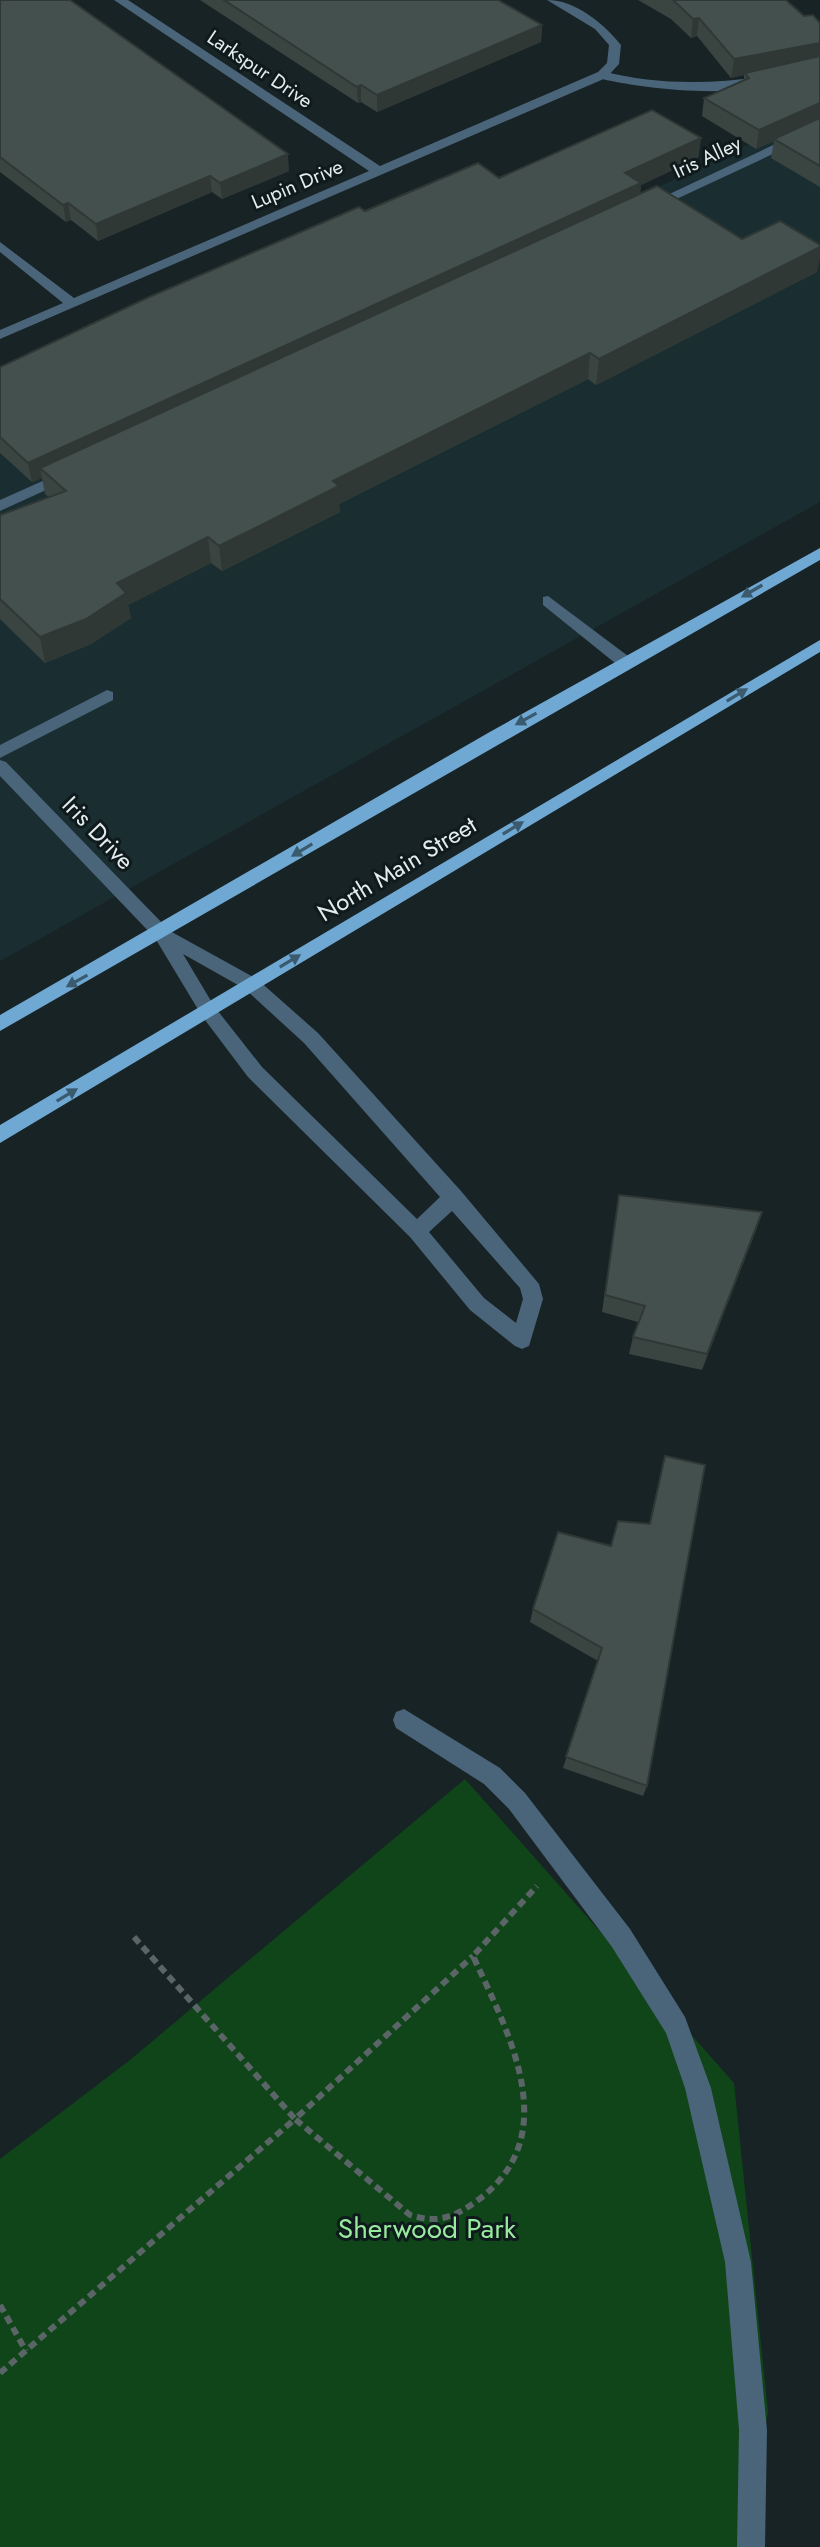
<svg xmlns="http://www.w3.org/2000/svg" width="820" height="2547" font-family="Jost,sans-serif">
	<rect width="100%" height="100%" fill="#182325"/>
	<path fill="#1a2e32" d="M820 111V502L0 961V373L104 447Z"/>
	<path fill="#0f4518" d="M465 1779 734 2083 768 2412 743 2547H0V2159L130 2060Z"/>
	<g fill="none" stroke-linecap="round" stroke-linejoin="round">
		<path stroke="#5b6567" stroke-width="6" stroke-dasharray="8 5" stroke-linecap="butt" d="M134 1937 295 2119 473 1956
			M0 2305 26 2351
			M0 2373 295 2119 410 2215C438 2224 455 2217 478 2200 565 2136 509 2034 473 1956L537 1886"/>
		<path fill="#4a6479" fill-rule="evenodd" d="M602 71C656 85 707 84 762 77L768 81C739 101 632 87 598 78L596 75Z
			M820 123V132L655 209 644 206Z
			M65 471 72 476 70 479 0 511V500Z
			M548 596 632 659V667H620L543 605V597Z
			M107 690 113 692V700L0 758V745Z
			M161 926 257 979 318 1033 461 1191 539 1284 543 1299 529 1346 522 1349 515 1346 470 1310 410 1237 248 1077 202 1016 155 938 152 933ZM183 954 245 989 304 1043 440 1197 417 1219 262 1067 214 1006ZM452 1211 520 1288 523 1299 516 1323 484 1298 429 1232Z
			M404 1709 500 1768 525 1793 630 1929 685 2017 711 2088 751 2262 767 2430 765 2547H737L739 2430 725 2262 685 2088 666 2033 612 1947 509 1809 484 1784 396 1728 393 1720 396 1712Z"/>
		<path fill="#4a6479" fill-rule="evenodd" d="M114 0H128L380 166 598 72 607 63 609 45 595 29 547 0C576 0 604 24 621 45L619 64 606 78 0 339V330L63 303 0 252V242L74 298 369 171Z
			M0 760 6 762 167 928 170 933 167 938H155L0 776Z"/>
		<path fill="#6fa8d3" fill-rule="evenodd" d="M820 548V560L0 1031V1015L488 733Z
			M820 640V652L0 1143V1125Z"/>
	</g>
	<path fill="#3a4542" d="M0 0 289 171 222 199 212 192 98 241 71 220 66 222 0 172Z
		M200 0H498L542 25 541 42 377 112 361 102 358 103Z
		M638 0H786L804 16 820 23V187L771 158 774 141 756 149 702 116 704 98 744 81V75L731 78 697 36 691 38 671 19Z
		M701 138 698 158 641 185 640 194 817 272 596 385 588 379 339 504 340 512 222 571 211 563 128 605 131 618 91 644 45 663 0 619V515L49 497 45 494 42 478 32 482 0 453V367L365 211 499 178Z
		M619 1195 762 1212 756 1230 702 1370 629 1354 633 1337 638 1322 602 1312Z
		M665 1456 647 1786 643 1796 563 1768 598 1661 530 1622 533 1609 611 1546 649 1524Z"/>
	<path fill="#303836" d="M699 18 697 36 691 38 693 19Z
		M542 25 541 42 377 112V95Z
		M820 43V61L745 73 744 75 731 78 734 59Z
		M361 85V102L358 103 357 87Z
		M820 103V120L774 139V141L756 149 759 130Z
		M701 138 698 158 641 185 639 203 40 468 42 478 32 482 28 463 625 173Z
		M288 154 289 171 222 199 220 183Z
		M210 176 212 192 98 241 96 224Z
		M68 203 71 220 66 222 63 205Z
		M820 247V259L817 272 596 385 599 359Z
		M590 353 588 379 339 504 340 512 222 571 219 546 333 481Z
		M208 537 211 563 128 605 131 618 91 644 45 663 40 637 117 583Z
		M762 1212 756 1230 702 1370 707 1354Z"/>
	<path fill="#44504d" stroke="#303836" stroke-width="2" d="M0 0H70L288 154 220 183 210 176 96 224 68 203 63 205 0 157Z
		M224 0H498L542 25 377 95 361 85 357 87Z
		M673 0H786L804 16 813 15 820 23V43L734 59 699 18 693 19Z
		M820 56V103L759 130 704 98 749 78 745 73Z
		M652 110 701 138 625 173 641 183 28 463 0 437V367L147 298 359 207 365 211 478 163 499 178Z
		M820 118V166L774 139Z
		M657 186 742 239 780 221 820 245V247L599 359 590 353 333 481 339 486 219 546 208 537 117 583 126 593 86 619 40 637 0 599V515L66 491 40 468Z
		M619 1195 762 1212 707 1354 633 1337 645 1306 605 1295Z
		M665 1456 705 1465 647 1786 566 1757 602 1648 533 1609 558 1532 611 1546 618 1521 650 1524Z"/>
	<defs><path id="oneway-solid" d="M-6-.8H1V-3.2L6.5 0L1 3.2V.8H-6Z" transform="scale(2)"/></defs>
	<g fill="#3a5a6e">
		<use href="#oneway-solid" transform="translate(752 591) rotate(150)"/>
		<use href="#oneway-solid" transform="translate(737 695) rotate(-31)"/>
		<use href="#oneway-solid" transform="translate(526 719) rotate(151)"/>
		<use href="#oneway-solid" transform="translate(513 828) rotate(-31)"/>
		<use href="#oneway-solid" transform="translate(302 850) rotate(149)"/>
		<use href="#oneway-solid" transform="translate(290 961) rotate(-31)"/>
		<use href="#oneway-solid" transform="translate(77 981) rotate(151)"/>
		<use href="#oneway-solid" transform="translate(67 1095) rotate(-31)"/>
	</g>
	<g text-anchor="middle" stroke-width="6" stroke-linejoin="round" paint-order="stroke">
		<g font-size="20" fill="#e5ecee" stroke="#0f1a1c">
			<text transform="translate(260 69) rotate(34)" y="7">Larkspur Drive</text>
			<text transform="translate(707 157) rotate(-25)" y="7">Iris Alley</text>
			<text transform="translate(297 184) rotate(-23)" y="7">Lupin Drive</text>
		</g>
		<g font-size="24" fill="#e5ecee" stroke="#0f1a1c">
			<text transform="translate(98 833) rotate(46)" y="8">Iris Drive</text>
			<text transform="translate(397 869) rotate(-31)" y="8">North Main Street</text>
		</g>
		<g font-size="28" fill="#98ea9e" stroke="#0f1a1c">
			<text x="427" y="2238">Sherwood Park</text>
		</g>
	</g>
</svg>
